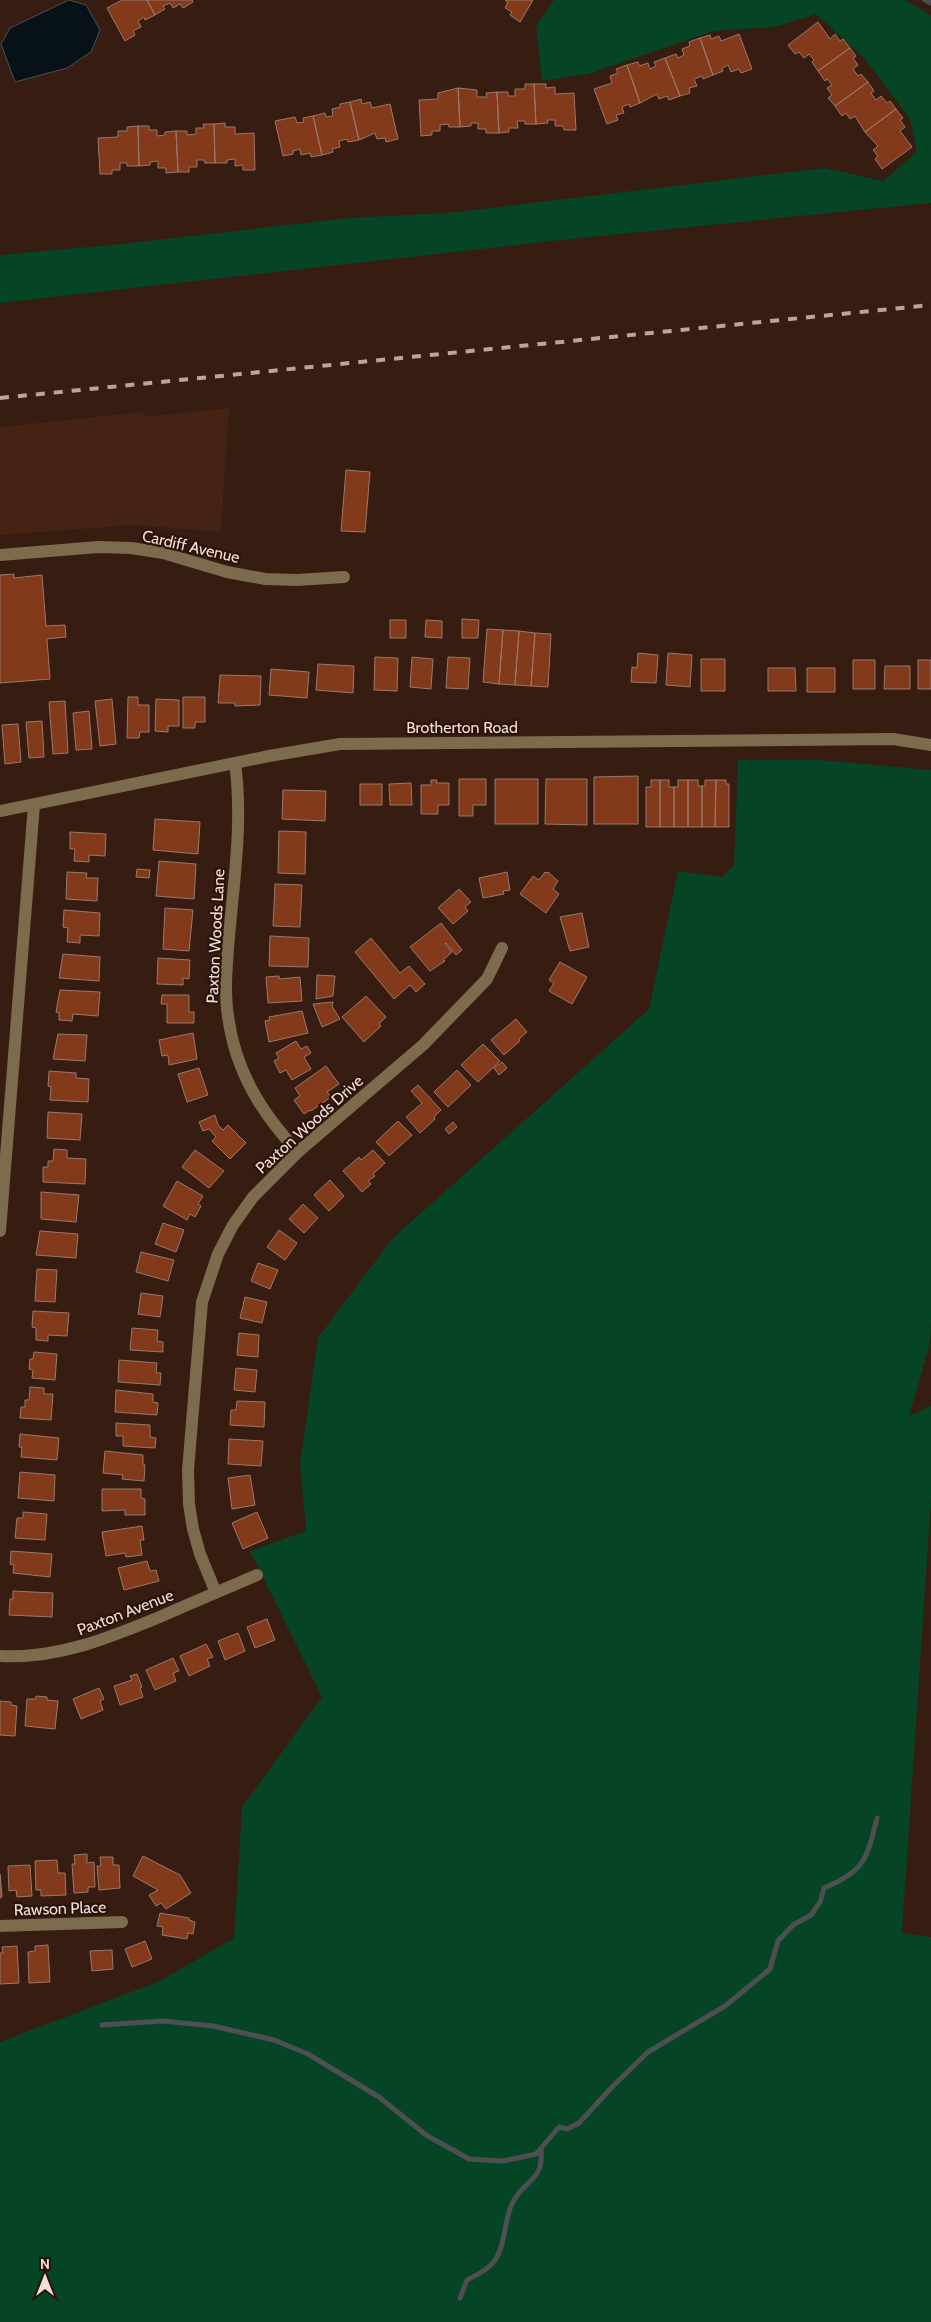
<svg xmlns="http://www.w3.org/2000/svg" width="931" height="2322" font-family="Cabin,sans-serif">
	<rect width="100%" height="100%" fill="#361c11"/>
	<path fill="#442315" d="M229 408 221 532 135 525 0 535V427L143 412V417Z"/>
	<path fill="#064426" d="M554 0H905L931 15V203L570 239 0 303V255L121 244 348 218 447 213 825 168 883 181 917 152 910 119 864 58 816 14 775 27 714 31 588 74 542 81 536 26Z
		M738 760H821L931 770V1323L930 1344 909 1416 931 1406V1500L902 1933 931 1937V2322H0V2042L160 1981 234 1938 242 1807 322 1697 250 1551 306 1531 300 1463 318 1338 393 1238 649 1009 678 871 722 877 734 865Z"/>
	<path fill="#061118" stroke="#4d4f52" d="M69 0 86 5 100 30 91 52 67 68 15 82 1 44 10 28Z"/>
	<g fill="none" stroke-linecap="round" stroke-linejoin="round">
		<path stroke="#4d4f52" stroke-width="5" d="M925 0 931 3
			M102 2025 163 2021 213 2026 274 2040 308 2054 379 2097 426 2135 469 2159 503 2161 536 2154 559 2127 567 2129 579 2123 613 2086 648 2052 725 2006 770 1969 778 1941 793 1925 811 1915 820 1902 824 1888C865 1871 867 1859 877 1818
			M460 2298 467 2280C477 2275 491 2268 497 2257 506 2241 504 2220 512 2204 524 2178 544 2183 541 2149"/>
	</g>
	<path fill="#823a1a" stroke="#9a796c" d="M122 0H147L155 15 145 20 144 17 138 21 141 27 133 31 135 35 125 41 107 8Z
		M147 0H192L193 2 183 8 180 4 173 8 170 3 163 6 165 9 155 15Z
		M505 0H533L520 22 510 15 512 12 505 8 508 2Z
		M818 22 830 39 835 34 840 41 843 39 850 48 818 71 812 62 814 60 809 54 804 58 799 52 795 54 788 45Z
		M739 34 752 69 741 73 739 69 731 72 728 65 722 68 723 71 713 75 700 38 710 35 711 39 719 36 721 41Z
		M700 38 713 75 703 79 702 76 694 79 697 86 689 88 690 93 680 96 665 58 676 54 678 58 684 55 682 49 690 46 689 42Z
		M850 48 856 56 853 58 858 65 853 69 858 76 861 74 868 82 835 106 828 98 832 95 827 88 832 85 827 79 825 81 818 71Z
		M665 58 680 96 669 100 667 96 659 99 657 94 640 103 627 65 638 62 639 66 648 63 650 69 656 66 654 62Z
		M627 65 640 103 630 107 629 104 622 107 624 113 616 115 618 120 607 124 594 89 612 83 610 76 618 73 616 69Z
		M868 82 874 91 871 93 876 100 881 96 887 103 890 101 896 109 865 132 855 116 850 119 846 113 842 116 835 106Z
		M525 84H534L536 124H525V121H517L518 128H509V132L499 133 497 92H508V96H515V89H525Z
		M534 84H546V88L555 87V94L574 93 576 130H564L563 126H555V120H547L548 123 536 124Z
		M458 88 460 127H449L448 124 440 125V131H432V135L421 136 419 100 438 99V93Z
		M458 88 477 90V97H487L486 93 497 92 499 133H486V129H478V123H471V126L460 127Z
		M361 99 362 104 370 102 372 108 390 104 398 139 386 142 385 138 377 139 375 133 359 140 350 102Z
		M350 102 359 140 348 142 347 139 339 141 340 147 332 149 333 152 322 155 313 116 325 113 326 117 333 116 332 109 340 107V104Z
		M896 109 903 118 900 120 905 127 900 131 912 147 882 169 875 159 878 156 873 150 878 146 865 132Z
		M313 116 322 155 311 157 310 153 301 155 300 149 293 151V154L283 156 275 121 295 117 297 123 304 122 303 118Z
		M225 123V127H235V134L254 133 255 170H243V165L235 166V159L227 160V163H215L214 124Z
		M203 124H214L215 163H205L204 160H197V167H189V172H178L176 131H187V135L196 134V128H204Z
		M138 126 139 166H127V163H120V170H112V174H100L98 138 118 137V131H127V127Z
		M138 126H149V130H157V136L165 135V132L176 131 178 172 166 173V168H158V161L150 162V165L139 166Z
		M346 470 370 472 365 532 341 531Z
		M14 574V578L42 575 46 626 65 625 66 637 47 639 50 679 0 683V575Z
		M462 619 479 620 478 638H462Z
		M390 620H406V638H390Z
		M426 620 442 621V638L425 637Z
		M487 629 503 630 499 684 483 682Z
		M503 630 519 631 515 685 499 684Z
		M519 631 535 633 531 686 515 685Z
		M535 633 551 634 548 687 531 686Z
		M638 653 658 655 656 683 631 682 632 667 637 668Z
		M668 653 692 655 690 687 666 685Z
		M375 657 398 658 397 691 374 690Z
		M412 657 433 659 431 689 410 687Z
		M448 657 470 658 468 689 446 688Z
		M701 659H725V691H701Z
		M853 660H875V689H853Z
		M918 660H931V689H918Z
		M318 664 354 666 353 693 316 690Z
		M885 666H910V689H884Z
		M768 668H795L796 691H768Z
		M807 668H835V692H807Z
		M271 669 309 672 307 698 269 695Z
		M220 675 261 676 260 705 235 706V703H218Z
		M128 697H138V705H149V732H140L139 738H127Z
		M183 697H205V722H195V728H183Z
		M112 699 116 744 100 746 95 701Z
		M156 699 179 700V726H168V732L155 731Z
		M65 701 68 753 53 754 49 702Z
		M89 711 92 749 76 750 73 713Z
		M42 721 44 757 29 758 26 722Z
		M18 724 21 762 5 764 2 725Z
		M638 776V824H594V777Z
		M459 779H486V805H473V816H459Z
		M495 779H538V824H495Z
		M546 779H587V825L545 824Z
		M431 780H437L436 783H449V805H438V814H421V785H431Z
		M651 780H660V827H646V787H651Z
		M660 780H669V787H674V827H660Z
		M678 780H688V827H674V787H678Z
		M688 780H698V786H702V827H688Z
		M705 780H716L715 827H702V786H705Z
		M716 780H726V784H729V827H715Z
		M411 783 412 805H390L389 784Z
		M360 784H382V805H360Z
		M283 790 326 791 325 821 282 819Z
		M155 819 200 822 198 854 153 850Z
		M279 831 306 832 305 874 278 873Z
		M70 832 106 834 105 856 89 855V862L74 861 75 849H70Z
		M159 861 196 864 194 899 156 896Z
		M137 869 150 870 149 878 136 877Z
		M67 872 87 873 86 878H98L97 901 66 899Z
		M507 872 510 890 503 891 504 894 483 898 479 878Z
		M545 872 547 873 548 872 558 881 553 889 559 894 546 913 520 894 533 876 539 880Z
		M275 884 302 885 300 927 273 926Z
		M459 889 471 902 465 907 468 911 453 924 438 908Z
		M165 908 193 910 189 951 163 949Z
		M64 910 100 913 99 936 80 935V943L67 942 68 928 63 927Z
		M582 913 589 947 570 951 560 917Z
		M441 923 462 950 456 955 446 943 445 944 452 952 443 960 445 961 430 971 410 947Z
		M270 936 309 938 308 967 269 966Z
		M371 938 400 973 409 966 425 984 416 992 410 985 394 999 355 952Z
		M63 954 100 957 99 981 59 978Z
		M158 958 190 960 189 979 183 978V985L157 984Z
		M560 962 587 977 572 1004 549 991 554 983 549 980Z
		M317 975 335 976 333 996 316 999Z
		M279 976V979L300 977 302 1001 268 1003 266 977Z
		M60 990 100 992 98 1016 73 1014 72 1021 59 1020V1013L56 1012Z
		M162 995H189V1012H194V1023H167V1004H161Z
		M366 996 386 1017 379 1024 381 1026 364 1042 342 1017Z
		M333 1002 332 1006 340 1019 322 1027 313 1004Z
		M302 1011 308 1033 269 1042 265 1021 270 1020 269 1017Z
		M516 1019 527 1032 519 1039 520 1041 504 1055 491 1040Z
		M193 1033 197 1059 169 1065 168 1055 162 1056 159 1040Z
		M58 1034 87 1035 85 1061 53 1059Z
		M296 1041 301 1049 307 1046 311 1053 304 1057 311 1069 292 1080 286 1070 280 1073 274 1061 279 1058 276 1053Z
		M483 1044 500 1061 478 1082 461 1065Z
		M502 1062 507 1068 499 1075 494 1068Z
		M326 1066 339 1084 327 1092 331 1097 311 1111 310 1110 304 1114 294 1100 300 1096 295 1088Z
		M199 1068 208 1095 187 1102 178 1074Z
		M457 1070 471 1085 448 1107 434 1092Z
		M49 1071 76 1073V1078L89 1079 88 1102 50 1100 51 1087 48 1086Z
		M418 1085 441 1110 434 1117 435 1119 420 1133 406 1117 422 1103 411 1091Z
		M48 1112 82 1114 80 1140 47 1138Z
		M215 1115 218 1125 223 1130 228 1125 246 1143 230 1159 212 1141 216 1137 209 1129 203 1131 199 1122Z
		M398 1121 412 1135 389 1156 376 1142Z
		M453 1122 457 1127 449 1134 445 1129Z
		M54 1149 67 1150V1158L86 1159 85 1184 43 1182V1167H48V1161H53Z
		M195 1150 224 1171 209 1188 182 1167Z
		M373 1150 385 1163 373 1174 375 1176 368 1181 371 1184 362 1192 343 1171 359 1157 361 1160Z
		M330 1180 344 1196 329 1211 314 1195Z
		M177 1181 203 1196 198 1204 201 1206 195 1217 190 1214 187 1220 163 1206Z
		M41 1192 79 1195 76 1222 41 1219Z
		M303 1204 318 1218 304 1233 289 1219Z
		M163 1223 184 1230 176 1252 155 1244Z
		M279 1230 297 1243 285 1260 267 1247Z
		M40 1231 78 1234 76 1258 36 1255Z
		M141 1252 174 1260 168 1281 136 1272Z
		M258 1263 278 1270 270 1289 251 1281Z
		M37 1269 57 1270 55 1302 35 1301Z
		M141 1293 163 1296 160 1317 138 1314Z
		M245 1297 267 1302 262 1323 240 1318Z
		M33 1311 69 1313 67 1336 48 1335V1341L36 1340V1328L32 1327Z
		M132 1328 158 1330 157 1341 163 1342V1352L130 1350Z
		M239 1333 259 1335 258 1357 237 1355Z
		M34 1352 57 1354 55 1380 32 1378 33 1370 29 1369 30 1359H33Z
		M119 1360 157 1363 156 1373H161L160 1385 118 1382Z
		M236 1368 257 1370 255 1392 234 1390Z
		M30 1387 44 1388V1394H53L51 1420 20 1418 21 1407H25V1400H29Z
		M116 1390 153 1394V1402L158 1403 157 1415 115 1412Z
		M237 1401 265 1402 264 1427 230 1425 231 1410H236Z
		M116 1423 150 1425V1437L156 1438 155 1448 123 1446V1436H116Z
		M20 1434 59 1438 57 1460 21 1457 22 1447H19Z
		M229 1439 263 1441 261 1466 228 1464Z
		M105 1451 143 1455V1464L145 1465 144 1481 122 1479 123 1475 103 1473Z
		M20 1472 55 1475 54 1501 18 1498Z
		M250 1475 255 1505 232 1509 228 1478Z
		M102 1489H141V1498L145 1499V1515H125V1510L102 1511Z
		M23 1512 47 1514 45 1540 15 1538 17 1518H23Z
		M257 1512 268 1538 243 1549 232 1523Z
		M142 1526 144 1540H140L142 1555 126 1557 125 1553 106 1556 102 1532Z
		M11 1551 52 1554 50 1577 13 1573 14 1565 10 1564Z
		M147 1561 150 1571 156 1570 159 1581 124 1590 118 1568Z
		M13 1591 53 1593 52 1617 9 1615 10 1599H13Z
		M267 1619 275 1640 255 1648 247 1627Z
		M238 1633 245 1651 225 1660 218 1641Z
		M206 1644 213 1657 207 1659 210 1666 189 1676 180 1656Z
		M173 1658 179 1671 173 1673 176 1681 155 1690 146 1670Z
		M137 1674 142 1687 140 1688 143 1697 120 1705 114 1686 132 1680 130 1676Z
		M99 1688 104 1699 100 1701 103 1710 81 1719 73 1699Z
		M36 1696 47 1697V1700L58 1701 55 1729 25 1726 27 1699H35Z
		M0 1701 11 1702V1705L17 1706 15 1736 0 1735Z
		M87 1854V1863L94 1862 95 1887H88V1892L74 1893 72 1864H75L74 1855Z
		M143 1856 180 1875 191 1893 166 1909 161 1903 156 1906 149 1895 158 1890 133 1876Z
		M100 1857H113V1865H119L120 1888 99 1890 97 1866H101Z
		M57 1860 58 1873H65L66 1895 41 1896V1890H36L35 1861Z
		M30 1865 32 1896 17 1897 16 1890 9 1891 8 1866Z
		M0 1874 2 1897 0 1898Z
		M160 1913 189 1918V1920L195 1922 193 1934 188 1933 187 1939 162 1935 163 1927 157 1926Z
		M145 1941 152 1959 132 1967 125 1949Z
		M48 1945 50 1982 29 1983 28 1952 35 1951V1946Z
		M17 1946 19 1983 0 1984V1953H3L2 1947Z
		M112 1950 113 1969 92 1971 90 1951Z"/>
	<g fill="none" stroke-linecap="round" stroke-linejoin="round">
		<path stroke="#7d6b4d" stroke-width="12" d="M0 555 98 547 131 548 163 553 227 572 265 579 297 580 344 577
			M235 763C243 820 234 879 229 937 227 963 224 990 228 1016 235 1070 261 1113 298 1152
			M0 811 269 756 340 744 893 739 931 745
			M0 1231 34 805
			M216 1593 200 1554 193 1529 189 1504 188 1470 202 1302 218 1254 233 1225 253 1197 298 1152 423 1045 487 979 502 948
			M0 1656C58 1659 109 1638 162 1616 193 1602 225 1589 257 1575
			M0 1926 122 1922"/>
		<path stroke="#baa59d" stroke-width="4" stroke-dasharray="9 9" stroke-linecap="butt" d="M0 398 931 305"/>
	</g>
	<g text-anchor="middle" stroke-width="4.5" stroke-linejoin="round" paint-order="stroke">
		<g font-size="16" fill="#f2dfd8" stroke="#2c1208">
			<text transform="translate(191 546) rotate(13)" y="6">Cardiff Avenue</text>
			<text x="462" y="733">Brotherton Road</text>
			<text transform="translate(215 936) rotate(-87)" y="6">Paxton Woods Lane</text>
			<text transform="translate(309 1124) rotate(-42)" y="6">Paxton Woods Drive</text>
			<text transform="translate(125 1612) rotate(-21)" y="6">Paxton Avenue</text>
			<text transform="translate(60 1908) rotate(-2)" y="6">Rawson Place</text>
		</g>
	</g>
	<g transform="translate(45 2277)" stroke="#2c1208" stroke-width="4" paint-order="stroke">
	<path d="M0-4L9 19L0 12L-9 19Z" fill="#f2dfd8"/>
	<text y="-8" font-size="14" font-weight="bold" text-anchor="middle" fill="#f2dfd8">N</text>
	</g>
</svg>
